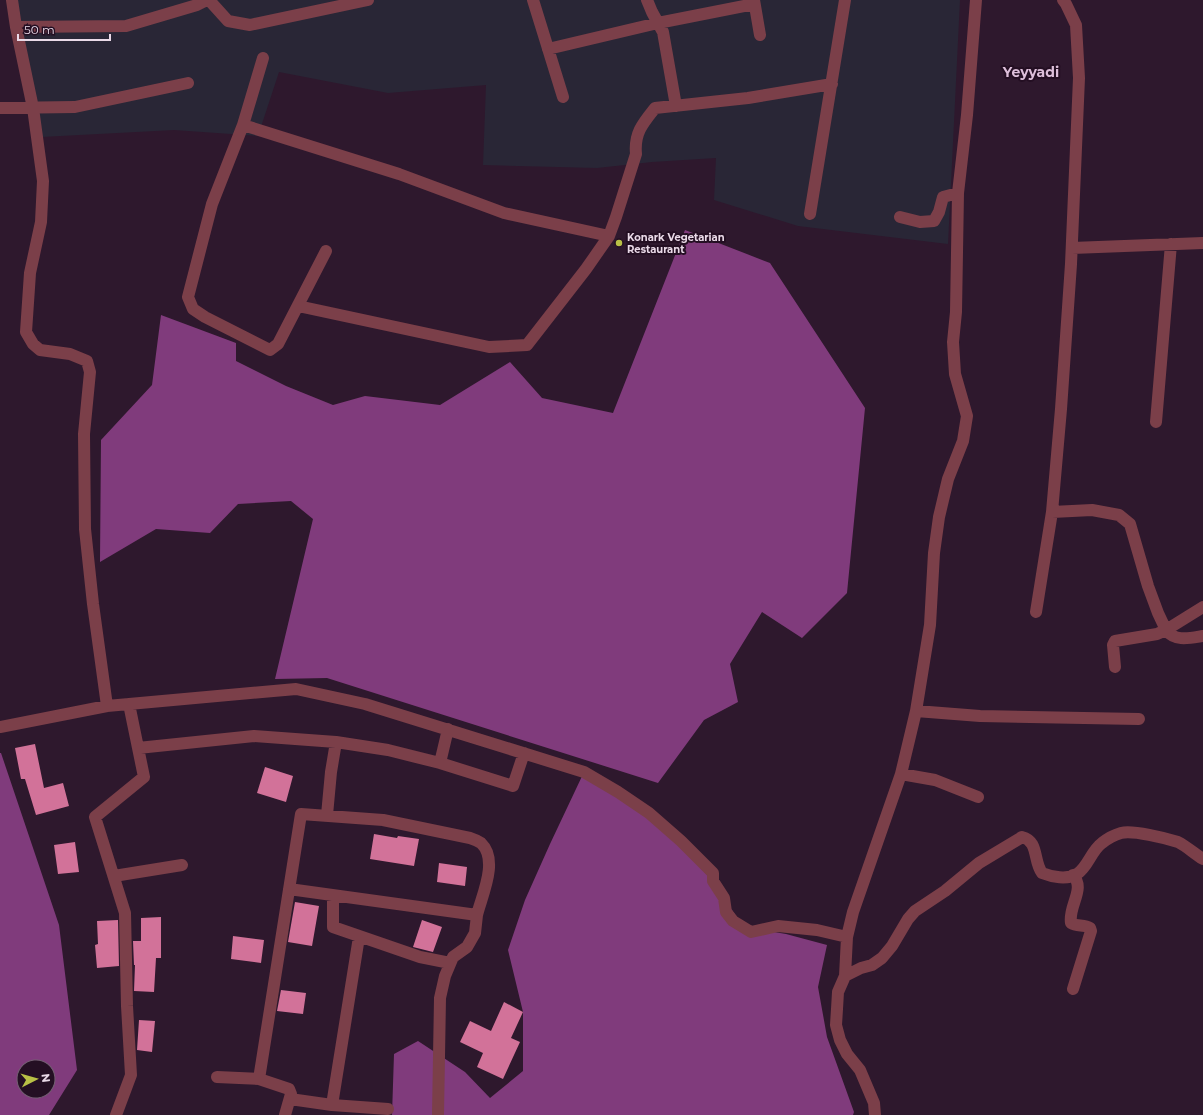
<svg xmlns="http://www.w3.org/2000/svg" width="1203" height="1115" font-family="Montserrat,sans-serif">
	<rect width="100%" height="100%" fill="#2e182d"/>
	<path fill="#292636" d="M9 0H960L948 244 798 226 714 200 716 158 652 162 597 168 483 165 486 85 388 93 279 72 258 136 174 130 41 137Z"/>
	<path fill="#803b7c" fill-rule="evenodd" d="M685 230 770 263 865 408 847 593 802 638 762 612 730 664 738 702 704 720 658 783 327 678 275 679 313 519 291 501 238 504 210 533 156 529 100 562 101 440 152 385 161 315 236 343V361L286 386 333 405 365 396 440 405 510 362 542 398 613 413Z
		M0 753H1L59 925 77 1070 49 1115H0ZM24 1067H48V1091H24Z
		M584 772 649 813 713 881 743 927 786 934 827 945 818 987 827 1037 854 1112 853 1115H392L394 1054 418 1041 465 1072 490 1098 523 1071V1012L508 950 525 900 550 844Z"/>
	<path fill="#d27299" d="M35 744 44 788 63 783 69 806 36 815 25 779H21L15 748Z
		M265 767 293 776 286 802 257 793Z
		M374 834 397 838 398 836 419 839 414 866 370 859Z
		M75 842 79 872 58 874 54 845Z
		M439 863 467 867 465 886 437 882Z
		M295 902 319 906 312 946 288 942Z
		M161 917V958H156L154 992 134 991 135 965H134L133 941H141V918Z
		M118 920 119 966 97 968 95 945 98 944 97 921Z
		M422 920 442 927 433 952 413 947Z
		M233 936 264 940 261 963 231 959Z
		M281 990 306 993 303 1014 277 1011Z
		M504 1002 523 1012 511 1038 520 1042 503 1079 477 1067 483 1053 460 1042 470 1021 491 1031Z
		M139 1020 155 1021 152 1052 137 1050Z"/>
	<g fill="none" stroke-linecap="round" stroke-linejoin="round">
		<path stroke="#7b3f49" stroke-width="12" d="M12 0 16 27 33 108 43 181 41 222 30 273 26 332 33 344 40 350 70 354 87 361 90 372 84 434 85 529 93 604 107 706
			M209 0 228 21 250 25 368 0
			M533 0 563 97
			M647 0 652 12 663 32 676 106
			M754 0 760 35
			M1063 0 1066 4 1076 25 1079 78 1071 264 1061 409 1052 512 1092 510 1119 515 1130 524 1148 586 1158 613 1166 630 1203 607
			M16 27 126 26 197 5 207 0
			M548 49 658 23 754 4
			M263 58 243 125 212 204 188 297 193 309 205 317 270 350 278 344 326 251
			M0 108 75 107 188 83
			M243 125 399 174 504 213 609 236
			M810 214 845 0
			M900 217 920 222 934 221 939 212 943 197 958 193
			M1072 248 1203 243
			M298 306 489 347 527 345 586 269 609 236 616 217 636 154C634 133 643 123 655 108L748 98 832 84
			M1156 422 1171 244
			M1036 612 1052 512
			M1115 667 1113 645 1115 641 1157 634 1166 630C1175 642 1190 638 1203 636
			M916 711 980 716 1139 719
			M0 727 107 706 296 689 365 704 584 772 618 792 649 813 681 841 713 873V881L724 898 726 912 733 921 751 932 778 926 817 930 847 937
			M138 748 254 736 336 742
			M440 763 448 729
			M901 774 935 780 978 797
			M327 815 331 772 336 742 388 750 440 763 513 786 524 753
			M114 876 182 865
			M333 895V927L420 957 450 963
			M845 976 861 968 872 965 882 958 892 946 908 919 915 911 945 891 979 863 1022 837C1039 841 1033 861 1042 873 1052 877 1067 880 1077 874 1088 867 1091 851 1102 843 1107 839 1114 835 1121 833 1133 830 1165 838 1178 842 1186 846 1195 854 1203 859
			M1073 989 1091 931 1090 928C1084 924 1077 927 1071 923 1068 906 1086 889 1073 875
			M217 1077 259 1079 289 1089 291 1094 285 1115
			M259 1079 301 814 383 820 470 838C473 839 478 841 481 843 499 860 482 895 477 915L289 889
			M290 1099 332 1105 388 1109
			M332 1105 359 937
			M116 1115 131 1075 127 1006 125 913 95 817 144 777 129 704
			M438 1115 440 998 445 976 453 957 467 947 475 933 477 915
			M875 1115 874 1103 860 1070 847 1054 840 1040 836 1025 837 1009 838 992 845 976 847 937 853 912 901 774 916 711 930 625 934 553 939 517 948 479 963 441 967 416 955 374 953 342 956 312 958 193 967 115 976 0"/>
	</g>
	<circle fill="#b9c046" stroke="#240f23" stroke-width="1.5" cx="619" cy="243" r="4"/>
	<g text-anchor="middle" stroke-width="4" stroke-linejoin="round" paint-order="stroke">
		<g font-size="10" font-weight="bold" fill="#eadae8" stroke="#240f23" text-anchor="start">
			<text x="627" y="241">Konark Vegetarian<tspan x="627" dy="12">Restaurant</tspan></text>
		</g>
		<g font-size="14" font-weight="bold" fill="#ddbfda" stroke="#240f23">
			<text x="1031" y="77">Yeyyadi</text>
		</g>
	</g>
	<g transform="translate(36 1079) rotate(84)"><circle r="19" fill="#240f23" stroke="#736072"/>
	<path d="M0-3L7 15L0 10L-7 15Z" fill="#b9c046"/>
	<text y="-6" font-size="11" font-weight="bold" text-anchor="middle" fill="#eadae8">N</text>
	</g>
	<path d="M18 34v6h92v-6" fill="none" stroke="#eadae8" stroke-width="2"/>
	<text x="24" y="34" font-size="12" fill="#eadae8" stroke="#240f23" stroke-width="3" paint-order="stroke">50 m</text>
</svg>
